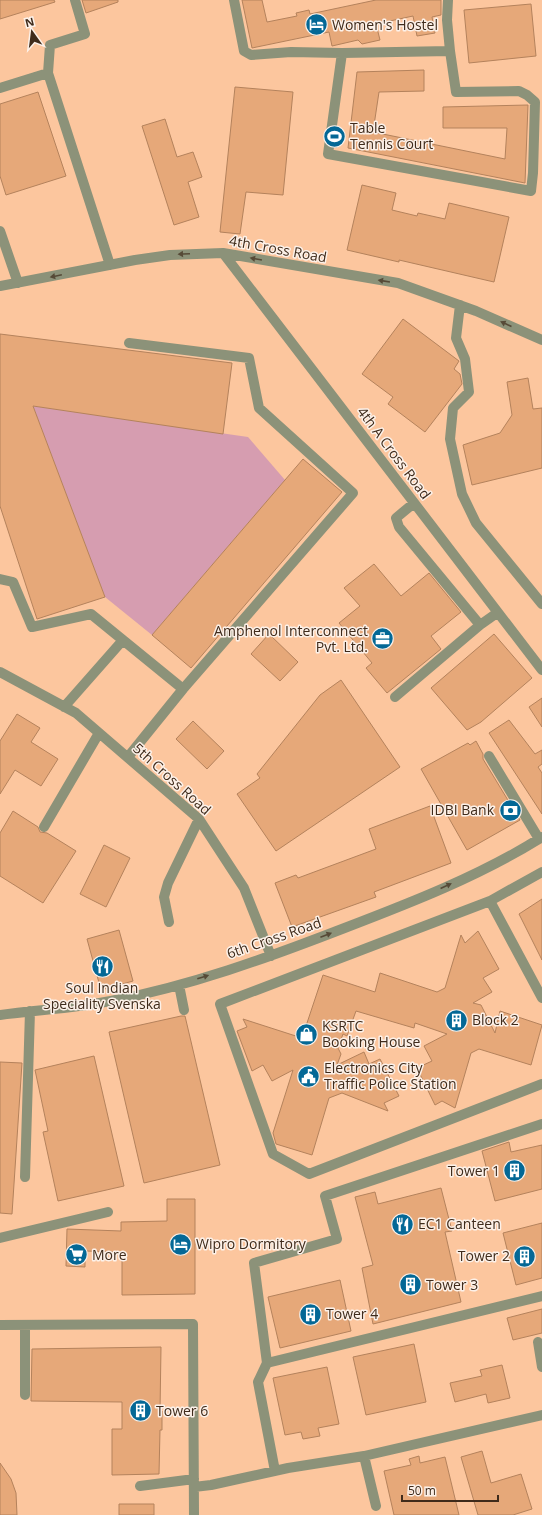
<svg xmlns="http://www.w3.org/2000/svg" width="542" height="1515" font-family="'Open Sans',sans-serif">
	<rect width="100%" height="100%" fill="#fcc69e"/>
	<path fill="#d69db0" d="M33 406 248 437 285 480 152 635 105 597Z"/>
	<path fill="#e6a879" stroke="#b4825c" d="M0 0H54L55 2 0 19Z
		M82 0H118V2L86 13Z
		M242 0H262L267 22 297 16 296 13 309 10 310 14 376 0H441V15L432 17 435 33 417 36 413 16 376 24 380 40 362 44 358 40 332 46 329 32 252 48Z
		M531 4 536 56 469 63 464 10Z
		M424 70V91L379 92 373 132 505 159 507 128H443V107L528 105 525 183 348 148 357 72Z
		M235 87 293 92 283 195 246 192 240 234 220 232Z
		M38 92 66 176 6 195 0 176V104Z
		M165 119 177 157 193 152 202 177 188 182 199 217 174 225 142 126Z
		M362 185 396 193 392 210 417 216 418 213 445 219 449 203 509 217 494 282 399 260V262L347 250Z
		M403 319 459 361 454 369 460 374 462 384 425 432 388 404 393 397 362 374Z
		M0 334 232 363 223 434 33 406 105 597 37 619 0 506Z
		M528 378 533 409 542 408V468L472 485 463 445 500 433 512 415 507 382Z
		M303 459 342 492 191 668 152 635Z
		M374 564 401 596 429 573 461 612 431 636 441 649 387 693 366 668 372 663 339 623 360 606 344 588Z
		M269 634 298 662 280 681 251 654Z
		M494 634 532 678 481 722 467 730 431 688Z
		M341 680 400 767 276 851 237 794 260 778 257 774 320 695Z
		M542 698V727L529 707Z
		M17 714 40 728 31 742 58 759 41 786 15 770 0 794V741Z
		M509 720 535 754 542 750V764L538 767 542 773V814L489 733Z
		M193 721 224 751 207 769 176 739Z
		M476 741 483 754V759L520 820 467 850 421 769 468 743 470 745Z
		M430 806 451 863 374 892 376 897 292 927 275 883 296 875 298 878 376 849 369 829Z
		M13 811 38 827 40 832 47 833 76 851 43 903 0 876V833Z
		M104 845 130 858 106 907 80 894Z
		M542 899V960L519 914Z
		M119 930 133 981 101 990 87 939Z
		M478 931 499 969 483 978 492 992 473 1003 481 1005 495 1033 500 1011 542 1025 531 1065 479 1049 471 1053 455 1108 442 1101 435 1105 417 1068 432 1061 424 1046 447 1034 415 1023 414 1028 356 1011 347 1036 343 1034 338 1048 341 1054 337 1065 364 1052 369 1064 380 1059 399 1096 384 1103 388 1111 342 1093 329 1098 312 1155 276 1144 273 1133 293 1070 272 1081 263 1065 252 1071 237 1031 247 1027 243 1019 302 1038 323 975 375 992 380 973 437 992 445 988 461 935 465 943Z
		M181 1016H185L220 1165 144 1183 109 1032Z
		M94 1056 124 1186 58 1201 43 1132 48 1131 35 1070Z
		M0 1062 22 1063 12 1214 0 1213Z
		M509 1142 511 1152 542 1145V1189L495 1201 482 1151Z
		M441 1188 452 1231 445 1232 461 1302 373 1324 362 1268 373 1265 355 1197 375 1192 378 1204Z
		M167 1199H195V1294L122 1295V1252L85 1251V1267L66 1266 67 1229 121 1231V1222L167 1221Z
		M542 1223V1278L516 1285 503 1233Z
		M340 1280 351 1331 280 1348 268 1297Z
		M542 1309V1333L513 1340 507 1318Z
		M414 1344 426 1402 366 1415 353 1357Z
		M161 1347 160 1411H162V1430H160L159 1474 112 1475V1429H122V1402L31 1401 32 1349Z
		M502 1365 510 1398 488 1403 486 1394 455 1402 450 1383 482 1376 480 1370Z
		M327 1367 339 1424 318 1428 320 1436 303 1439 301 1432 285 1435 273 1378Z
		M482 1451 491 1483 521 1474 532 1509 513 1515H478L461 1457Z
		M419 1456 420 1463 445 1457 459 1515H394L384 1471 411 1465 409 1459Z
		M0 1463 11 1479 16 1493 17 1515H0Z
		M119 1504H154V1515H119Z"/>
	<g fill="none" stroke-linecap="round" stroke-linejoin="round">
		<path stroke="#8c9279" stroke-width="10" d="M234 0 244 51 251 55 291 52 342 53 450 51 447 20 448 0
			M342 53 328 154 531 191 533 173 535 102 527 95 519 91 456 92 450 51
			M48 73 50 45 85 34 75 0
			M0 88 48 73 110 265
			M0 231 18 283
			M223 253 542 670
			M0 286 135 260 170 255 223 253 398 283 476 311 542 340
			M460 305 456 338 465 359 469 392 453 408 450 439 462 494 476 523 542 604
			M0 579 13 582 32 627 91 614 183 689
			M480 625 497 613
			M0 672 76 713 199 819 244 888 271 956
			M395 697 480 625 399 527 396 518 414 503
			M64 707 123 640
			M489 756 539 839
			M128 757 183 689 353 493 259 408 249 358 129 343
			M44 827 99 733
			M542 872 490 901 220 1004 273 1154 309 1174 542 1084
			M490 901 542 998
			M169 922 164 897 168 883 199 819
			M179 985 184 1010
			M0 1015C37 1010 75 1008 111 1001 190 986 267 958 342 929 410 903 480 876 542 837
			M25 1177 30 1011
			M0 1238 108 1212
			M0 1325 193 1324 194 1515
			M25 1325V1395
			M538 1342 542 1367
			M267 1363 542 1296
			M364 1456 376 1506
			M275 1471 258 1382 267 1363 254 1263 337 1239 325 1196 542 1124
			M140 1486 194 1479
			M194 1487 211 1485 288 1468 364 1456 542 1415"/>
	</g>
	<defs><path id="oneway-solid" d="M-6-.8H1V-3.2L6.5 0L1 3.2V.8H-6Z"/></defs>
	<g fill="#564a37">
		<use href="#oneway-solid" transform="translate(184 254) rotate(177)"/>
		<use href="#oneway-solid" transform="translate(256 259) rotate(-170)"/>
		<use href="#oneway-solid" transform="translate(56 276) rotate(168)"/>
		<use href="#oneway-solid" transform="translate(384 281) rotate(-171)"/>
		<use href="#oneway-solid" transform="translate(506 324) rotate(-156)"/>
		<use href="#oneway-solid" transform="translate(446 886) rotate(-25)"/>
		<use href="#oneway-solid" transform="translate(326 935) rotate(-21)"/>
		<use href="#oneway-solid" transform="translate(203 977) rotate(-18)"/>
	</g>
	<defs>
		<symbol id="hotel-disc" viewBox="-11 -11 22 22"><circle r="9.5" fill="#046896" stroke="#fcf1e9"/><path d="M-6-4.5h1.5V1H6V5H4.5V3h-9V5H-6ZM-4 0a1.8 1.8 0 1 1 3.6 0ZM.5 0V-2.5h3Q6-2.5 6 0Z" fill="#fff"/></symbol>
		<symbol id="stadium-disc" viewBox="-11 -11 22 22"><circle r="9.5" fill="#046896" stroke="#fcf1e9"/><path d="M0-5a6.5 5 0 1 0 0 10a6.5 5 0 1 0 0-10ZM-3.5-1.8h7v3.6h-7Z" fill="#fff"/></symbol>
		<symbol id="office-disc" viewBox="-11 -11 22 22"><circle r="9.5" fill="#046896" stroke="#fcf1e9"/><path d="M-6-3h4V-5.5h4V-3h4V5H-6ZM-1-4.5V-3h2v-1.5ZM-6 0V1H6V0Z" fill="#fff"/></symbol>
		<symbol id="bank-disc" viewBox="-11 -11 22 22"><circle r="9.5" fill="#046896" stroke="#fcf1e9"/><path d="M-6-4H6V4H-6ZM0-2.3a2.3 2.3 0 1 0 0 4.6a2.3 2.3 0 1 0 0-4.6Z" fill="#fff"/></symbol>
		<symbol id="restaurant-disc" viewBox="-11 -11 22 22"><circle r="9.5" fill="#046896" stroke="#fcf1e9"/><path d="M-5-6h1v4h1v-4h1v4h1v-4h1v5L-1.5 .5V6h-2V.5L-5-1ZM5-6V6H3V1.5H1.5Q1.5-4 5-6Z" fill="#fff"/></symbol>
		<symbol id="building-disc" viewBox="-11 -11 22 22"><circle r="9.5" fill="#046896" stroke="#fcf1e9"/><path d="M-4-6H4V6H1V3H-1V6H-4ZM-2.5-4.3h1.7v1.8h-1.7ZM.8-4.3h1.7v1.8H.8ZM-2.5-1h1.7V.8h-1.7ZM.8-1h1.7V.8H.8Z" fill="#fff"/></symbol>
		<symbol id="shop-disc" viewBox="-11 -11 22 22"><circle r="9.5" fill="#046896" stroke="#fcf1e9"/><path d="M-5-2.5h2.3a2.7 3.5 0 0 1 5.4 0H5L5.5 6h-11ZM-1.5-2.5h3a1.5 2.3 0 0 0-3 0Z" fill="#fff"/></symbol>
		<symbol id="civic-disc" viewBox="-11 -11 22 22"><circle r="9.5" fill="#046896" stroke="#fcf1e9"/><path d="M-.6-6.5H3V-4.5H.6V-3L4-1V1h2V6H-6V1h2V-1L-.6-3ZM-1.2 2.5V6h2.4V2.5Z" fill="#fff"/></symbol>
		<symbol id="supermarket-disc" viewBox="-11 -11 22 22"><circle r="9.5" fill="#046896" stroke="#fcf1e9"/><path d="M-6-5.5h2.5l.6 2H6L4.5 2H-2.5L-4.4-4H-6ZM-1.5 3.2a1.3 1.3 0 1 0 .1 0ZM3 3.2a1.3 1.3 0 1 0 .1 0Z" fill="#fff"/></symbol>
	</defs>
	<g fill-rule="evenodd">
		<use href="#hotel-disc" x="304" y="12" width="25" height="25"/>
		<use href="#stadium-disc" x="322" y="124" width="25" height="25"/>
		<use href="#office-disc" x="370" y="626" width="25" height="25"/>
		<use href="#bank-disc" x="498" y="798" width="25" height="25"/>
		<use href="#restaurant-disc" x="90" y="954" width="25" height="25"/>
		<use href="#building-disc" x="444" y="1008" width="25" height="25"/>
		<use href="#shop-disc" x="294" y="1022" width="25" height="25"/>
		<use href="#civic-disc" x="296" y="1064" width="25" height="25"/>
		<use href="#building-disc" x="502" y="1158" width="25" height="25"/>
		<use href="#restaurant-disc" x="390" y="1212" width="25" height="25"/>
		<use href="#hotel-disc" x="168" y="1232" width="25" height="25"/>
		<use href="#supermarket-disc" x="64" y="1242" width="25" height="25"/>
		<use href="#building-disc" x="512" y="1244" width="25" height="25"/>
		<use href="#building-disc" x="398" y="1272" width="25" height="25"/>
		<use href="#building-disc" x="298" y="1302" width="25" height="25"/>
		<use href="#building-disc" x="128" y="1398" width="25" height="25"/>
	</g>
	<g text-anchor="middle" stroke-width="3" stroke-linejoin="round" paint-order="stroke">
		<g font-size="14" fill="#3f2b1b" stroke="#fcf1e9" text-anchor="start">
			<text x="332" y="30">Women's Hostel</text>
			<text x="350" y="133">Table<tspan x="350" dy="16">Tennis Court</tspan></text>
			<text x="368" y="636" text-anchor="end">Amphenol Interconnect<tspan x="368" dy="16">Pvt. Ltd.</tspan></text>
			<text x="494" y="815" text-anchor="end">IDBI Bank</text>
			<text x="102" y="993" text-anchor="middle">Soul Indian<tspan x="102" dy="16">Speciality Svenska</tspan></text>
			<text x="472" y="1025">Block 2</text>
			<text x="322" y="1031">KSRTC<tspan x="322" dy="16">Booking House</tspan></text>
			<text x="324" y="1073">Electronics City<tspan x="324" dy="16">Traffic Police Station</tspan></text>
			<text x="500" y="1176" text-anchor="end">Tower 1</text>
			<text x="418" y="1229">EC1 Canteen</text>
			<text x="196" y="1249">Wipro Dormitory</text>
			<text x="92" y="1260">More</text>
			<text x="510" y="1261" text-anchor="end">Tower 2</text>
			<text x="426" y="1290">Tower 3</text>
			<text x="326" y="1319">Tower 4</text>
			<text x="156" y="1416">Tower 6</text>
		</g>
		<g font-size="14" fill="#3f2b1b" stroke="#fcf1e9">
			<text transform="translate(278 249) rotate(10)" y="5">4th Cross Road</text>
			<text transform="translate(394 453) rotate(53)" y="5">4th A Cross Road</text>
			<text transform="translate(172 779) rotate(42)" y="5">5th Cross Road</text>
			<text transform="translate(274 938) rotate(-19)" y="5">6th Cross Road</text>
		</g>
	</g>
	<g transform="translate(32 32) rotate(346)" stroke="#fcf1e9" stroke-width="3" paint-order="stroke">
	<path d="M0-3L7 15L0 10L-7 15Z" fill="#3f2b1b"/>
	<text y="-6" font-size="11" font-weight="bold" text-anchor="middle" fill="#3f2b1b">N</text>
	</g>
	<path d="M402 1495v6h96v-6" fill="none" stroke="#3f2b1b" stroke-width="2"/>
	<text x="408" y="1495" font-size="12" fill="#3f2b1b" stroke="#fcf1e9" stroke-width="3" paint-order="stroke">50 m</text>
</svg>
